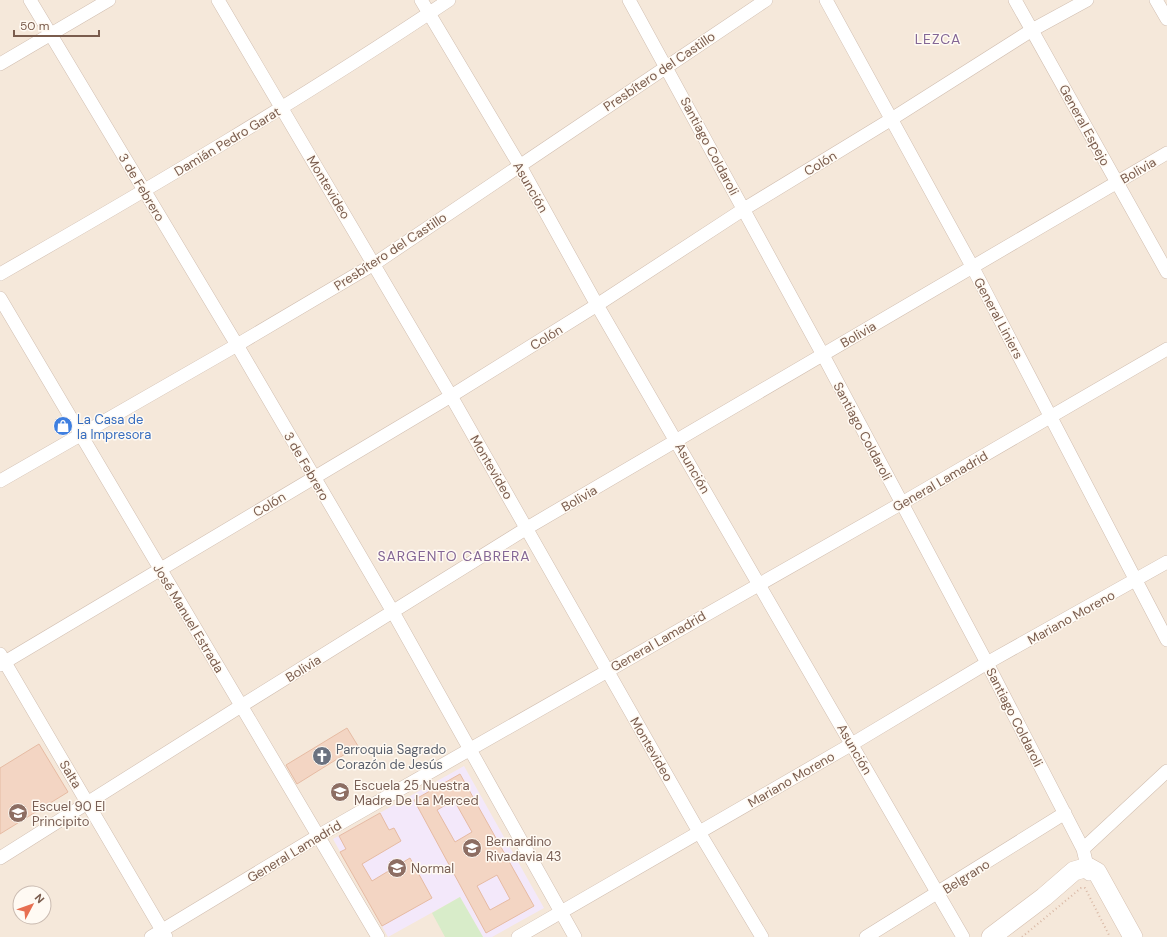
<svg xmlns="http://www.w3.org/2000/svg" width="1167" height="937" font-family="'DM Sans',sans-serif">
	<rect width="100%" height="100%" fill="#fdf6ec"/>
	<path fill="#f5e8da" fill-rule="evenodd" d="M0 0H1167V937H0ZM20 893H44V917H20Z"/>
	<path fill="#f3e8fa" d="M464 766 544 908 492 937H483L460 897 388 937 333 839Z"/>
	<path fill="#d8ecc9" d="M460 897 483 937H445L432 913Z"/>
	<path fill="#f3d5c3" stroke="#e6bba3" fill-rule="evenodd" d="M347 728 358 746 297 784 286 765Z
		M39 744 68 792 0 834V768Z
		M460 774 534 906 486 933 414 800ZM454 800 472 832 455 842 437 810ZM497 875 510 899 490 910 477 886Z
		M380 813 389 830 394 828 401 841 362 864 372 881 410 858 432 898 382 926 340 852 346 849 339 836Z"/>
	<g fill="none" stroke-linecap="round" stroke-linejoin="round">
		<defs>
			<path id="minor" d="M30 0 237 345 393 612 575 937
				M218 0 451 396 699 832 762 937
				M421 0 520 166 597 305 963 937
				M629 0 823 355 987 663 1083 849 1089 874
				M826 0 973 268 1167 640
				M1015 0 1167 272
				M1156 0 1167 19
				M0 64 109 0
				M0 274C152 187 303 98 449 0
				M0 298 378 937
				M0 481 237 345 374 264 766 0
				M0 654 166 937
				M0 665 451 396 597 305 744 209 890 120 1032 30 1087 0
				M1083 849 1167 771
				M0 858 241 706 527 528 1167 153
				M151 937 318 836 902 503 1167 349
				M518 937 852 744 987 663 1167 562
				M866 937 1065 813"/>
			<path id="secondary" d="M991 937 1044 897 1074 871 1088 867 1097 872 1133 937"/>
		</defs>
		<use href="#minor" stroke="#d1beb0" stroke-width="14"/>
		<use href="#secondary" stroke="#d6c0b0" stroke-width="20"/>
		<path stroke="#d9b8a5" stroke-width="2" stroke-dasharray="1 3" stroke-linecap="butt" d="M1022 937 1081 888H1085L1110 937"/>
		<use href="#minor" stroke="#fff" stroke-width="13"/>
		<use href="#secondary" stroke="#fff" stroke-width="19"/>
	</g>
	<defs>
		<symbol id="shop-disc" viewBox="-11 -11 22 22"><circle r="9.5" fill="#3f7fe0" stroke="#fffaf3"/><path d="M-5-2.5h2.3a2.7 3.5 0 0 1 5.4 0H5L5.5 6h-11ZM-1.5-2.5h3a1.5 2.3 0 0 0-3 0Z" fill="#fff"/></symbol>
		<symbol id="church-disc" viewBox="-11 -11 22 22"><circle r="9.5" fill="#6b7280" stroke="#fffaf3"/><path d="M-1.2-6h2.4v3.5h3.3v2.4h-3.3V6h-2.4V-.1h-3.3v-2.4h3.3Z" fill="#fff"/></symbol>
		<symbol id="school-disc" viewBox="-11 -11 22 22"><circle r="9.5" fill="#8d6e63" stroke="#fffaf3"/><path d="M0-5L7-2L0 1L-7-2ZM-4 1L0 2.5L4 1V4Q0 6-4 4Z" fill="#fff"/></symbol>
	</defs>
	<g fill-rule="evenodd">
		<use href="#shop-disc" x="52" y="415" width="22" height="22"/>
		<use href="#church-disc" x="311" y="745" width="22" height="22"/>
		<use href="#school-disc" x="329" y="781" width="22" height="22"/>
		<use href="#school-disc" x="7" y="802" width="22" height="22"/>
		<use href="#school-disc" x="461" y="837" width="22" height="22"/>
		<use href="#school-disc" x="386" y="857" width="22" height="22"/>
	</g>
	<g text-anchor="middle" stroke-width="3" stroke-linejoin="round" paint-order="stroke">
		<g font-size="13" fill="#7a5c4d" stroke="#fffaf3">
			<text transform="translate(659 71) rotate(-34)" y="5">Presbítero del Castillo</text>
			<text transform="translate(1085 125) rotate(61)" y="5">General Espejo</text>
			<text transform="translate(227 141) rotate(-31)" y="5">Damián Pedro Garat</text>
			<text transform="translate(710 146) rotate(62)" y="5">Santiago Coldaroli</text>
			<text transform="translate(820 163) rotate(-31)" y="5">Colón</text>
			<text transform="translate(1138 170) rotate(-30)" y="5">Bolivia</text>
			<text transform="translate(142 187) rotate(59)" y="5">3 de Febrero</text>
			<text transform="translate(329 187) rotate(59)" y="5">Montevideo</text>
			<text transform="translate(531 187) rotate(60)" y="5">Asunción</text>
			<text transform="translate(390 251) rotate(-33)" y="5">Presbítero del Castillo</text>
			<text transform="translate(999 318) rotate(62)" y="5">General Liniers</text>
			<text transform="translate(858 334) rotate(-30)" y="5">Bolivia</text>
			<text transform="translate(546 337) rotate(-32)" y="5">Colón</text>
			<text transform="translate(863 431) rotate(62)" y="5">Santiago Coldaroli</text>
			<text transform="translate(307 466) rotate(60)" y="5">3 de Febrero</text>
			<text transform="translate(492 467) rotate(60)" y="5">Montevideo</text>
			<text transform="translate(693 468) rotate(60)" y="5">Asunción</text>
			<text transform="translate(940 481) rotate(-30)" y="5">General Lamadrid</text>
			<text transform="translate(579 498) rotate(-30)" y="5">Bolivia</text>
			<text transform="translate(269 504) rotate(-31)" y="5">Colón</text>
			<text transform="translate(1071 617) rotate(-29)" y="5">Mariano Moreno</text>
			<text transform="translate(189 618) rotate(59)" y="5">José Manuel Estrada</text>
			<text transform="translate(658 641) rotate(-30)" y="5">General Lamadrid</text>
			<text transform="translate(303 668) rotate(-32)" y="5">Bolivia</text>
			<text transform="translate(1015 717) rotate(63)" y="5">Santiago Coldaroli</text>
			<text transform="translate(652 749) rotate(60)" y="5">Montevideo</text>
			<text transform="translate(855 749) rotate(60)" y="5">Asunción</text>
			<text transform="translate(71 774) rotate(59)" y="5">Salta</text>
			<text transform="translate(791 779) rotate(-30)" y="5">Mariano Moreno</text>
			<text transform="translate(294 851) rotate(-31)" y="5">General Lamadrid</text>
			<text transform="translate(966 876) rotate(-32)" y="5">Belgrano</text>
		</g>
		<g font-size="13" fill="#366cbe" stroke="#fffaf3" text-anchor="start">
			<text x="77" y="424">La Casa de<tspan x="77" dy="15">la Impresora</tspan></text>
		</g>
		<g font-size="13" fill="#5b616d" stroke="#fffaf3" text-anchor="start">
			<text x="336" y="754">Parroquia Sagrado<tspan x="336" dy="15">Corazón de Jesús</tspan></text>
		</g>
		<g font-size="13" fill="#785e54" stroke="#fffaf3" text-anchor="start">
			<text x="354" y="790">Escuela 25 Nuestra<tspan x="354" dy="15">Madre De La Merced</tspan></text>
			<text x="32" y="811">Escuel 90 El<tspan x="32" dy="15">Principito</tspan></text>
			<text x="486" y="846">Bernardino<tspan x="486" dy="15">Rivadavia 43</tspan></text>
			<text x="411" y="873">Normal</text>
		</g>
		<g font-size="14" letter-spacing="1" fill="#846695" stroke="#fffaf3">
			<text x="938" y="44">LEZCA</text>
			<text x="454" y="561">SARGENTO CABRERA</text>
		</g>
	</g>
	<g transform="translate(32 905) rotate(49)"><circle r="19" fill="#fffaf3" stroke="#cabbb1"/>
	<path d="M0-3L7 15L0 10L-7 15Z" fill="#e76f51"/>
	<text y="-6" font-size="11" font-weight="bold" text-anchor="middle" fill="#7a5c4d">N</text>
	</g>
	<path d="M14 30v6h85v-6" fill="none" stroke="#7a5c4d" stroke-width="2"/>
	<text x="20" y="30" font-size="12" fill="#7a5c4d" stroke="#fffaf3" stroke-width="3" paint-order="stroke">50 m</text>
</svg>
